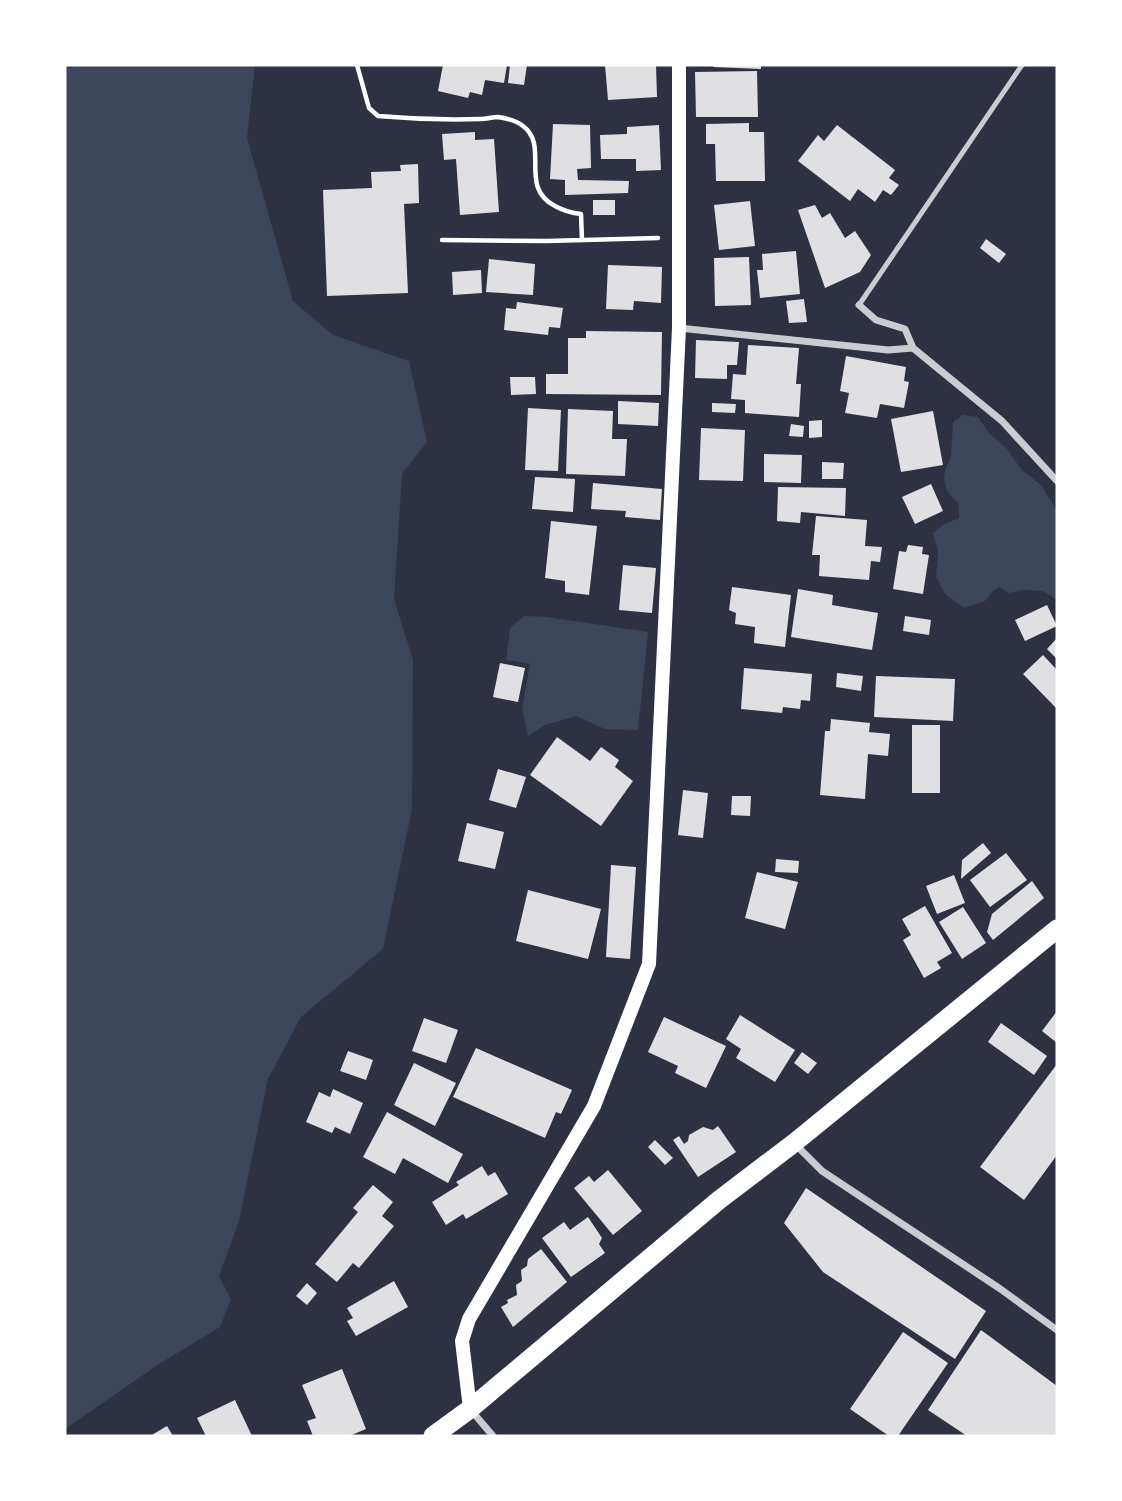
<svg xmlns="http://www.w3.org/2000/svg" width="1122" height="1501" font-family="Karla,sans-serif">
	<rect width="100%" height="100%" fill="#2d3142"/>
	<path fill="#3c4559" d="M65 65H255L247 138 293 301 333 335 409 361 427 442 402 474 394 599 413 660 412 809 383 949 301 1017 268 1079 239 1221 219 1276 231 1299 220 1327 159 1364 65 1429Z
		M963 415 978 417 989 433 1006 448 1022 470 1041 485 1057 511V600L1043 591 1022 590 1009 593 999 587 993 591 985 601 964 608 946 595 936 577 938 551 933 533 944 524 959 518V504L948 493 944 480 945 470 951 457 953 422Z
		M524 616 547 617 648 632 638 730 605 729 576 716 545 725 528 736 522 708 530 664 506 660 510 628Z"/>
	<path fill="#e0e0e3" d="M443 65H507L504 83 485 80 482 95 470 92 468 98 438 91Z
		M510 65H527L524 85 508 83Z
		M605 65H656L657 97 608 100Z
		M713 65H761V69L713 67Z
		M757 71 758 117H696L695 72Z
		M749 123V132H764L765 181H716L715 144H706V124Z
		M553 124 590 125 591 168 577 169 578 180 629 181 628 193 565 195V180L550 179Z
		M659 125 661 170 636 171V159H601L600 135 627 134V127Z
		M837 125 895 170 889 178 899 185 891 195 883 190 875 202 858 189 850 201 798 161 818 135 824 141Z
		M475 132V140L494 139 499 212 460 215 456 159 444 160 442 134Z
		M418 164 419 203 404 204 408 293 327 296 323 190 372 188 371 172 401 171 400 165Z
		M593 200H615V215H593Z
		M750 201 755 246 719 250 714 205Z
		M815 205 822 218 830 213 845 238 855 231 871 255 860 272 825 288 798 210Z
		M986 239 1006 254 999 263 980 248Z
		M796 251 800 294 760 298 757 270H763L762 254Z
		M749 257 751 305 715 306 714 258Z
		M489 259 535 264 533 295 486 292Z
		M608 265 662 267 661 303 634 301 633 310 606 309Z
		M481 270 482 293 453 295 452 272Z
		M804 299 807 322 789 323 786 301Z
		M517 302 563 308 560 328 549 327 548 335 504 330 506 308 516 309Z
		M586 331 662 332 661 395 546 394V374H568V338H586Z
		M696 340 739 342 737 365H727V379L695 378Z
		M748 345 799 348 796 384H801L799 417 745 413V400L731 399 733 374 746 375Z
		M846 356 906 367 904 381 909 382 904 408 880 404 877 418 845 413 849 393 840 391Z
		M510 377H535L536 394 511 395Z
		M618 401 659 403 658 426 618 424Z
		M712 403 736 404 735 413 712 412Z
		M528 408 561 410 558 471 525 470Z
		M568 409 613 411 612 439H627L625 476 566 474Z
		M933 411 943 465 901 472 891 419Z
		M822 420V437L809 438V421Z
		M791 424 804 426 803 437 789 436Z
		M701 428 745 430 743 481 699 480Z
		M764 454 802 455 801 483 764 482Z
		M822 462 844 463 843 479H822Z
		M535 477 575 479 573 512 532 509Z
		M593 483 662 489 660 520 625 517 626 511 591 509Z
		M931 484 943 511 915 524 902 497Z
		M778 487 846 488 845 516 801 512 800 523 777 521Z
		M816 516 867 520 865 546 882 547 880 562 871 561 869 580 819 576 820 555H812Z
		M551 521 597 526 589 595 565 592V581L545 578Z
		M908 545 923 547 922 554 929 555 923 594 893 589 899 551 906 552Z
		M623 565 656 568 652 613 619 610Z
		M732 587 791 595 785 647 754 643 755 627 735 624 736 613 729 610Z
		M798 589 833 595 832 605 878 613 872 650 791 637Z
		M1047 605 1057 626 1025 641 1015 620Z
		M905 616 931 620 929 635 903 631Z
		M1057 638V659L1047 649Z
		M1043 655 1057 670V709L1023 674Z
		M500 663 525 668 518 702 493 697Z
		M744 668 812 674 810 701 801 700 800 709 783 707 782 713 741 709Z
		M837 673 863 676 861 691 836 687Z
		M876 676 955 679 953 721 874 717Z
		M831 719 870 723 869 732 890 734 888 756 868 754 865 799 820 795 825 731H830Z
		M912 725H940V793H912Z
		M557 737 590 761 601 747 619 760 615 767 633 781 601 826 530 775Z
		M498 769 526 777 516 808 489 800Z
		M683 790 708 793 703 838 678 835Z
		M732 796H751L750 816 731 815Z
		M467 823 504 832 495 869 458 861Z
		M983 843 991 853 961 879 962 860Z
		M1006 853 1027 880 990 907 970 880Z
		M776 859 799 861 798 873 775 872Z
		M611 865 636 867 630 959 606 957Z
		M757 872 798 882 785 929 745 918Z
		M954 875 965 903 937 914 926 886Z
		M1032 881 1044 898 993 940 987 932 992 914Z
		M528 890 601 909 588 959 516 941Z
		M925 906 952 953 937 962 941 968 924 978 903 940 911 935 902 919Z
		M963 907 986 943 962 959 939 922Z
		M1057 1011V1043L1042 1031Z
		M740 1015 795 1050 775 1082 736 1058 741 1049 726 1039Z
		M664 1017 726 1046 706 1088 675 1073 678 1066 648 1052Z
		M424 1018 458 1030 446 1063 412 1051Z
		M1001 1023 1047 1056 1034 1075 988 1042Z
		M476 1048 572 1090 561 1114 556 1112 545 1138 453 1097Z
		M348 1051 373 1060 366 1080 340 1071Z
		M802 1052 817 1063 808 1074 794 1063Z
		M414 1063 456 1083 435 1126 394 1105Z
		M1057 1064V1155L1024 1200 980 1167Z
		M333 1089 363 1103 350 1134 335 1127 332 1133 306 1122 319 1092 330 1097Z
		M387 1112 463 1154 448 1183 403 1158 395 1174 363 1157Z
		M718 1126 736 1152 698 1177 673 1140 679 1136 684 1144 688 1141 689 1135 703 1127 713 1130Z
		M655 1140 673 1158 665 1165 648 1147Z
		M482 1166 488 1176 495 1172 508 1194 466 1219 463 1214 446 1225 432 1202 459 1185 456 1182Z
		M608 1170 642 1211 613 1235 574 1188 589 1176 594 1182Z
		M373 1185 393 1202 382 1216 394 1226 359 1268 353 1263 337 1282 315 1264 358 1212 353 1208Z
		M806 1188 986 1311 955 1359 823 1272 784 1223Z
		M588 1217 602 1238 599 1244 605 1253 571 1277 542 1238 564 1222 570 1230Z
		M541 1249 567 1282 513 1327 501 1307 508 1303 507 1300 517 1295 516 1285 522 1281 521 1270 527 1266 528 1259Z
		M394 1281 408 1307 356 1336 347 1321 353 1318 347 1308Z
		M307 1283 317 1293 307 1305 296 1296Z
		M981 1330 1057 1386V1436H967L928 1410Z
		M903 1332 948 1363 898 1436H889L850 1409Z
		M342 1369 366 1429 349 1436H313L307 1421 316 1418 302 1385Z
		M235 1400 252 1436H206L197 1418Z
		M167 1426 173 1436H150Z"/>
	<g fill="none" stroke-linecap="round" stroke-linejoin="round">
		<path stroke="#fff" stroke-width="4.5" d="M357 65 369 108 378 116C412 119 447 120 481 119 487 119 492 117 498 117 505 118 517 121 523 126 550 146 518 187 555 206 564 211 571 213 581 214L582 240
			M442 240 547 241 658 238"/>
		<path stroke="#caccd0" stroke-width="5" d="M859 305 1022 65"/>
		<path stroke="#caccd0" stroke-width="7" d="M859 305 876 320 905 329 913 348 1002 421 1057 481
			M679 328 888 350 913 348
			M794 1143 822 1171 999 1288 1057 1330
			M470 1409 493 1436"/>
		<path stroke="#fff" stroke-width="14" d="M470 1409 462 1341 469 1319 594 1106 649 964 679 328V65"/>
		<path stroke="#fff" stroke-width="19" d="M433 1436 470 1409 719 1200 794 1143 1057 929"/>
	</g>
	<rect width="1122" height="1501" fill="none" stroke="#ffffff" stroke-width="133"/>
</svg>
